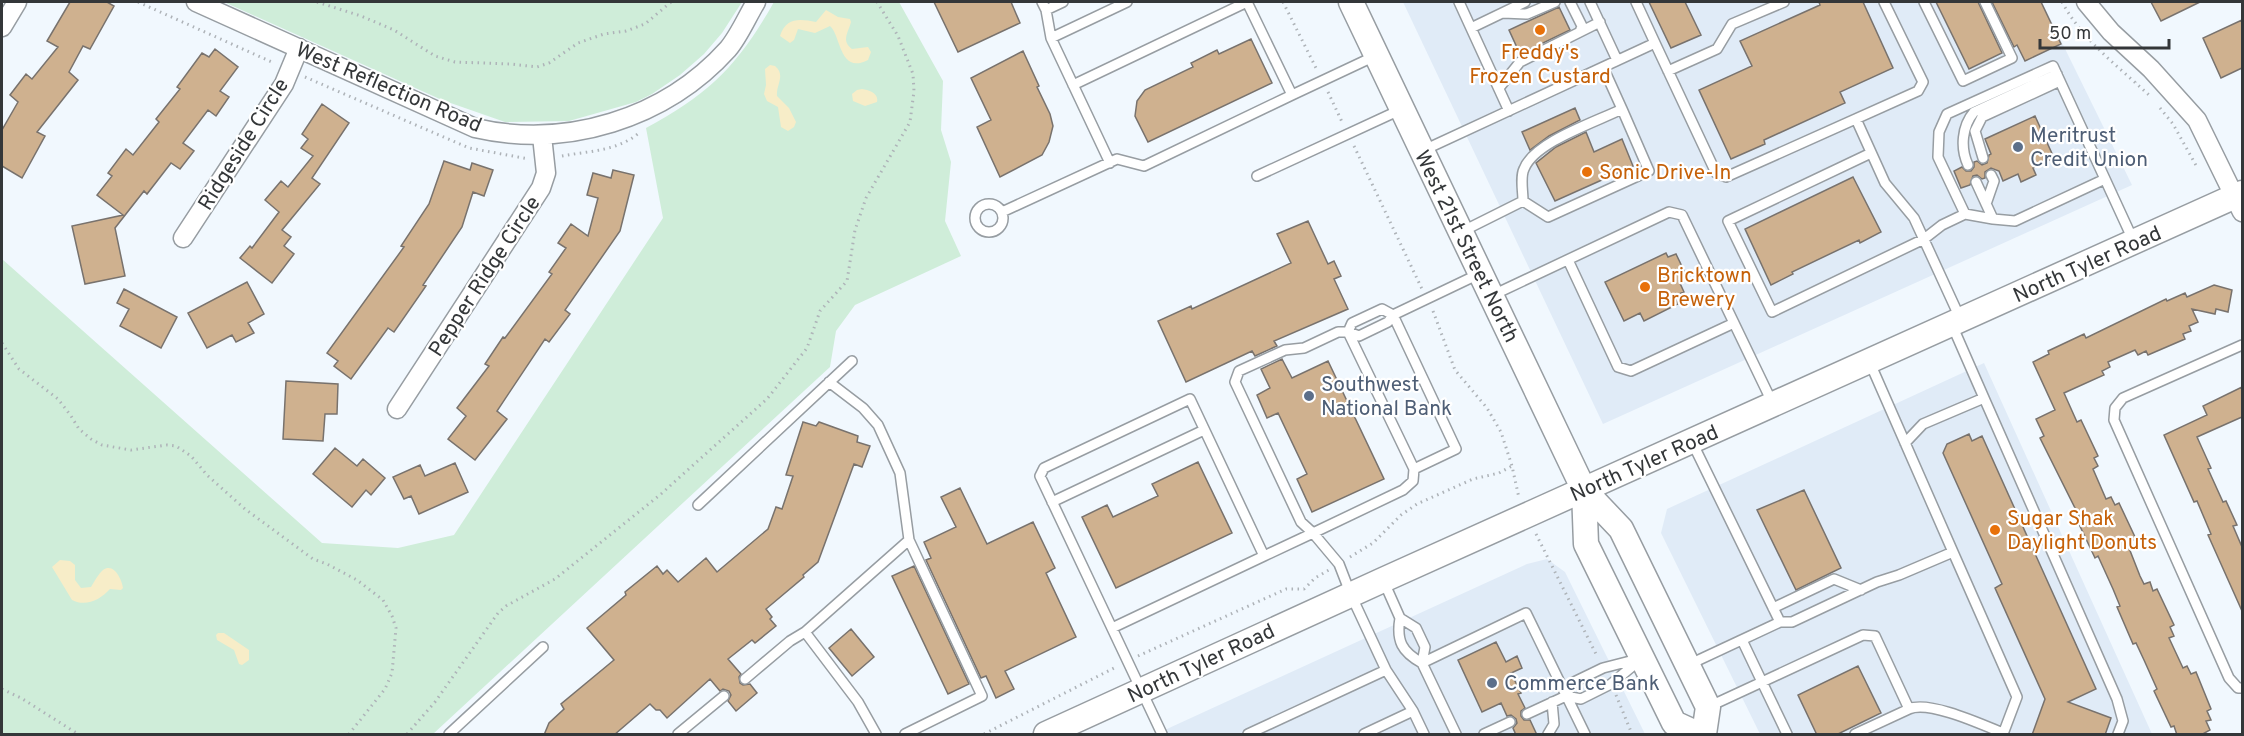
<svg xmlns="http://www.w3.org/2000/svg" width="2244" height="736" font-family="Overpass,sans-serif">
	<rect width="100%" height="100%" fill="#f1f8fe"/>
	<path fill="#e0ebf7" d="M1403 2H2042L2132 185 1603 424Z
		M1984 363 2152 734H1760L1661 533 1667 509Z
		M1547 559 1565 572 1645 734H1156L1527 564Z"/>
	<path fill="#cfedd9" d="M224 2H742L722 33 704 54 680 75 652 94 636 102 569 121 505 122 442 100Z
		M774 2H899L943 81 941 130 951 162 945 221 961 256 855 305 836 331 830 367 433 734H2V259L322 543 398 548 454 535 663 218 646 128C710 94 739 64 774 2Z"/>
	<path fill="#f7edc8" d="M826 10 838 17 850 19 851 22C848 33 841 41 852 49L868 47 871 52 868 60C839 75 841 35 830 26L815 33 798 29 794 40 790 43 780 36C786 17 800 19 816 22Z
		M770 65 775 66C786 75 776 84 777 96L789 108 796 122 794 127 788 131 781 127 778 107 767 101 764 94 766 85 765 69Z
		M862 89C869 90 879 93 877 102L865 106 853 101 852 94 857 90Z
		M60 560 70 561 75 565V580L81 588 91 587C94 582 99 573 103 570 114 562 122 580 123 588L121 590 110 589C100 600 86 607 72 600L52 567Z
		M218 633H224L249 650V660L242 665 239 664 234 650 217 640 216 635Z"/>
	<path fill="#cfb18f" stroke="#78726d" stroke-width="1.5" d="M70 2H107L114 6 90 49 83 46 69 72 78 80 37 132 45 136 22 178 2 166V130L18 102 10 95 26 74 32 79 58 47 47 41Z
		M934 2H1011L1020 23 958 52Z
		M1649 2H1685L1701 35 1671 48Z
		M1819 2H1863L1893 68 1840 92 1845 103 1764 140 1765 144 1731 159 1699 90 1752 66 1740 41 1820 5Z
		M1936 2H1978L2002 53 1969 69Z
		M1992 2H2041L2061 44 2025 61 2017 45 2014 47Z
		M2151 2H2200L2161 21Z
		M1559 7 1570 30 1520 54 1509 30Z
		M2242 20V68L2221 78 2203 38Z
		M1251 39 1272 83 1148 142 1135 116 1137 101 1145 90 1193 67 1191 63 1217 50 1219 54Z
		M215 49 238 67 220 91 229 97 216 116 208 110 183 143 194 151 180 169 171 163 147 194 144 191 115 228 125 276 85 284 72 226 123 215 97 195 112 176 108 173 126 149 133 155 159 122 156 119 180 89 177 87 202 53 209 57Z
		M1023 51 1039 86 1037 87 1050 114 1053 126 1049 142 1042 155 1000 177 977 127 991 120 971 78Z
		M322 104 349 123 312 178 320 184 282 230 291 237 284 246 294 254 272 283 240 258 250 246 252 248 279 212 265 200 281 181 288 187 313 156 301 148 308 139 302 134Z
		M1575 108 1580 120 1549 136 1530 150 1522 132Z
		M2035 116 2054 158 2033 168 2036 175 2021 182 2018 174 2003 181 1999 171 1991 168 1985 172V178L1982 179 1977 175 1973 176 1970 185 1961 188 1954 171 1962 167 1966 171H1971L1974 167V162L1977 161 1982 165 1987 163 1989 155 1991 154 1985 139Z
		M1586 132 1594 152 1622 139 1633 166 1555 201 1536 163 1556 147Z
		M444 161 470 170 472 163 493 170 484 196 473 192 462 227 423 285 426 286 394 332 388 328 351 379 334 366 338 361 327 353 404 247 401 246 429 204Z
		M613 170 634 175 620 231 565 310 570 314 549 342 545 339 497 411 507 419 475 460 448 439 466 416 457 408 489 366 485 364 503 337 505 338 552 274 549 272 566 248 558 243 571 224 588 236 598 198 587 195 593 173 611 178Z
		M1853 177 1881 232 1860 243 1859 240 1792 272 1793 274 1771 285 1745 229Z
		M1308 221 1328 264 1334 261 1341 276 1334 279 1348 309 1274 341 1277 346 1255 356 1252 351 1186 382 1158 321 1191 306 1192 309 1291 263 1277 234Z
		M1666 253 1668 257 1676 254 1687 277 1679 281 1684 292 1674 296 1678 304 1644 321 1640 313 1624 321 1605 282Z
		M247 282 264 314 248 323 254 333 236 342 232 335 207 348 188 313Z
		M2214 285 2232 290 2228 312 2216 309 2215 314 2192 309 2198 322 2189 326 2191 331 2183 334 2185 339 2148 355 2146 351 2138 355 2135 350 2108 362 2110 367 2102 371 2104 375 2064 393 2077 422 2081 420 2098 456 2094 458 2098 466 2093 469 2106 499 2111 497 2115 505 2119 503 2136 539 2131 541 2133 546 2129 548 2140 576 2144 584 2150 582 2153 591 2157 589 2174 625 2170 627 2174 636 2169 638 2183 668 2187 666 2191 674 2196 672 2211 709 2207 711 2211 720 2206 721 2210 730 2201 735H2177L2174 726 2171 727 2154 691 2157 689 2144 660 2136 643 2133 644 2117 607 2120 606 2113 589 2098 556 2095 558 2078 522 2081 520 2040 438 2044 436 2036 419 2055 410 2033 362 2049 354 2048 351 2084 334 2086 338 2166 299 2167 301 2185 293 2187 297Z
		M124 289 177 317 161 348 120 326 129 309 117 303Z
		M1282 359 1292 378 1328 361 1384 479 1312 512 1297 479 1307 474 1278 413 1267 418 1257 395 1270 388 1261 369Z
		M286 381 338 384 337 414H325L323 441 283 439Z
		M2242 387V417L2197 437 2211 468 2208 469 2223 502 2226 501 2237 525 2233 526 2242 547V611L2208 535 2211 534 2197 501 2194 502 2164 435 2207 415 2203 406Z
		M803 422 816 426 819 422 858 436 857 442 870 446 862 467 854 464 818 562 803 575 804 577 766 609 772 617 770 619 776 626 755 643 752 640 728 659 741 674 739 677 740 683 743 685 750 684 757 693 736 711 728 701 731 695 729 691 723 689 720 691 710 679 667 718 660 710H656L650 704 614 735H544L549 723 564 709 561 704 614 660 587 628 626 595 625 592 657 566 663 574 667 570 678 582 706 558 717 572 768 529 776 507 782 509 793 476 786 475Z
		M1969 434 1972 441 1982 436 2096 689 2068 702 2111 718 2105 735H2032L2045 699 1995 588 2002 584 1943 453 1947 444Z
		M335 448 357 466 363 459 385 478 371 495 366 490 352 507 313 474Z
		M1198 462 1232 533 1116 588 1082 517 1107 505 1113 517 1158 496 1152 484Z
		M455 463 468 492 419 514 411 496 404 499 393 477 420 465 425 476Z
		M960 488 987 544 1033 522 1055 568 1046 573 1076 637 1005 671 1014 689 996 698 986 676 981 678 926 560 931 558 924 542 956 527 941 497Z
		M1804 490 1841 568 1796 590 1757 510Z
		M914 566 969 684 948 694 892 576Z
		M851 629 874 657 852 676 829 648Z
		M1496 642 1506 662 1517 656 1522 668 1511 673 1521 693 1518 694 1525 708 1521 711V716L1524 720H1530L1537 735H1516L1513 728 1517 723 1516 719 1511 715 1507 716 1501 703 1482 712 1458 660Z
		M1858 666 1881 713 1836 735H1817L1798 695Z"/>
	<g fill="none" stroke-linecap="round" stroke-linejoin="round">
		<defs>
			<path id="service" d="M1042 2 1046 10 1063 2
				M1247 2 1292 95 1375 56
				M1459 2 1509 111
				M1590 2 1617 60
				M1924 2 1963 81 2012 58 1985 2
				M1046 10 1051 38 1110 163
				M1503 13 1527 14 1555 2
				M1471 28 1525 2
				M1580 32 1600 22
				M1051 38 1127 2
				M1655 43 1716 173 1726 177 1918 91 1923 82 1884 2
				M1603 67 1622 109
				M1668 71 1717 49 1732 24 1784 2
				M1073 85 1247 2
				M1499 88 1520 62 1580 32 1582 26 1570 2
				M1856 119 1885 183 1914 218 1960 318
				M1424 150 1655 43 1636 2
				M1871 153 1728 221 1772 312 1924 239 1942 225 1965 214 1993 219 2015 221 2105 179
				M1983 158 1975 131 1982 117 2060 81
				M1968 165C1960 148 1962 126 1974 112L2057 74
				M1257 176 1402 109
				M1976 182 1993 219
				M1986 204 1994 181 1991 175
				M975 218a14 14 0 1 1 28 0a14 14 0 1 1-28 0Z
				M1002 212 1117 159 1144 166 1292 95
				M1965 214 1938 157 1939 132 1947 114 2053 66 2134 242
				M1463 231 1523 201C1523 191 1520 177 1524 169 1534 142 1596 122 1622 109L1649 171 1548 217 1523 201
				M1568 260 1618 367 1631 371 1734 323
				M1493 295 1669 212 1682 215 1772 402
				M2242 345 2123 398 2115 408 2114 420 2229 678 2238 688H2242
				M829 382 863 408 878 425 900 473 909 540
				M1984 398 2117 699 2123 721 2118 734
				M1905 443 1923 424 1984 398 1952 325
				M1414 469 1456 449 1393 315 1382 309 1352 323 1348 332 1414 469 1413 481 1403 490 1313 533 1301 522 1235 382 1239 371 1285 350 1304 348 1338 332H1348L1359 336 1388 322 1393 315 1481 273
				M1052 502 1204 430
				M698 505 852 361
				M1953 552 2017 697 2003 734
				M1264 556 1313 533 1339 564 1351 595 1386 670 1413 711 1424 734
				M1384 582 1400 618 1416 628 1425 647 1422 663 1456 734
				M1773 608 1834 579 1861 590
				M1400 618C1396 641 1402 652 1422 663
				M1780 622H1792L1877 582 1899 575 1953 552 1870 363
				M1112 628 1264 556 1190 399 1044 468 1040 476C1081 562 1121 648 1162 734
				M805 632 858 702 876 734
				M1422 663 1526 613 1585 734
				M1688 665 1780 622 1692 442
				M745 679 790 641 805 632 909 540 982 696 905 734
				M1566 696 1572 683 1603 668 1638 659
				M1708 707 1762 682 1742 640
				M1909 709C1929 700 1983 725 2003 733
				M1527 714 1566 696 1581 699 1611 684 1640 660
				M449 734 543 647
				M678 734 724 696
				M1248 734 1386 670
				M1364 734 1413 711
				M1484 734 1510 722
				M1548 734 1554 724 1552 702
				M1787 734 1762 682 1863 635 1875 636 1909 709 1855 734"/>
			<path id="minor" d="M196 2 475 128C566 149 665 119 728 49 739 36 747 17 756 2
				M2086 2 2111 32 2151 69 2197 120 2242 212
				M2 27 17 2
				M183 238 284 84 299 48
				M397 409 541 188 546 173 542 136"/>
			<path id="secondary" d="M1351 2 1584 490 1621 529 1708 707 1704 734
				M1584 490 1586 544 1674 723 1698 734
				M1046 734 1383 580 2242 193"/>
		</defs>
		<use href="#service" stroke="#979da2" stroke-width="12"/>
		<use href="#minor" stroke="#979da2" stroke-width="21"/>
		<use href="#secondary" stroke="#979da2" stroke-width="27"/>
		<path stroke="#aeb3b8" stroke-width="3" stroke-dasharray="1.5 4.5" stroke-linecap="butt" d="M138 2 274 63
			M317 2 361 16 394 30 435 56 455 62 511 64 537 67 549 63 578 43 604 34 626 31 645 24 671 2
			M1283 2 1317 70
			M2062 2C2083 41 2118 66 2150 96
			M305 77 469 148 529 159
			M1328 92 1343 124
			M2160 108 2173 124 2197 167
			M1354 146 1422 289
			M562 156C589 151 619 151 640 132
			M1433 311 1455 370 1487 408 1501 432 1512 466 1519 498
			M2 343 19 369 58 399 71 416 79 429 91 439 102 445 131 450 167 445 176 446 191 456 207 475 245 509 313 559 327 564 357 580 383 600 392 616 396 628 392 673 385 689 349 734
			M1536 534 1597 656
			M1350 557 1373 543 1401 515 1417 504 1473 479 1499 473 1512 466
			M1138 656 1286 589H1304L1315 578 1329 570
			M2 689 21 698 78 734
			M1616 695 1632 734
			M407 734 435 702 498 613 506 606 555 579 661 494 767 399 807 348 820 311 847 281 855 230 866 198 910 122 914 91 913 74 898 36 877 2
			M984 734 1116 667"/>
		<use href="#service" stroke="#fff" stroke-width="9"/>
		<use href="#minor" stroke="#fff" stroke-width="18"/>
		<use href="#secondary" stroke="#fff" stroke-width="24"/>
	</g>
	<g fill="#e8710a" stroke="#fff" stroke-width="2">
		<circle cx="1540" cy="30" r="6"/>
		<circle cx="1587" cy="172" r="6"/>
		<circle cx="1645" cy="287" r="6"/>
		<circle cx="1995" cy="530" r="6"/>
	</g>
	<g fill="#5c6f8a" stroke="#fff" stroke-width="2">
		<circle cx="2018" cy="147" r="6"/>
		<circle cx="1309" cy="396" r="6"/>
		<circle cx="1492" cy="683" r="6"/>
	</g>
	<g text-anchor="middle" stroke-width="4.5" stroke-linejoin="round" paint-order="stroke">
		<g font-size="21" fill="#c56008" stroke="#fff" text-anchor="start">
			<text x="1540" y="59" text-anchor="middle">Freddy's<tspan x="1540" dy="24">Frozen Custard</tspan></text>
			<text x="1599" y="179">Sonic Drive-In</text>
			<text x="1657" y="282">Bricktown<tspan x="1657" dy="24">Brewery</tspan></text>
			<text x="2007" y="525">Sugar Shak<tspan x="2007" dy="24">Daylight Donuts</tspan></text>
		</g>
		<g font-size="21" fill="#343739" stroke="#fff">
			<text transform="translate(389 87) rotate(23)" y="7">West Reflection Road</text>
			<text transform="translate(243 144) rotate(-58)" y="7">Ridgeside Circle</text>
			<text transform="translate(1467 246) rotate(64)" y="7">West 21st Street North</text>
			<text transform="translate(2087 264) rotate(-24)" y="7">North Tyler Road</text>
			<text transform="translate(484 276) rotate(-57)" y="7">Pepper Ridge Circle</text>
			<text transform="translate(1644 463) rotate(-24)" y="7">North Tyler Road</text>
			<text transform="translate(1201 663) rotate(-25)" y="7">North Tyler Road</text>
		</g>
		<g font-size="21" fill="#4e5e75" stroke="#fff" text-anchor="start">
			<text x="2030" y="142">Meritrust<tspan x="2030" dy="24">Credit Union</tspan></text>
			<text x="1321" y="391">Southwest<tspan x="1321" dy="24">National Bank</tspan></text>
			<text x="1504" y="690">Commerce Bank</text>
		</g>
	</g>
	<rect width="2244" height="736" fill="none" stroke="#343739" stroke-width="6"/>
	<path d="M2040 39v9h129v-9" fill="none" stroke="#343739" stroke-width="3"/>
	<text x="2049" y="39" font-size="18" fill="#343739" stroke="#ffffff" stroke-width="4.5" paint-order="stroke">50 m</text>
</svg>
